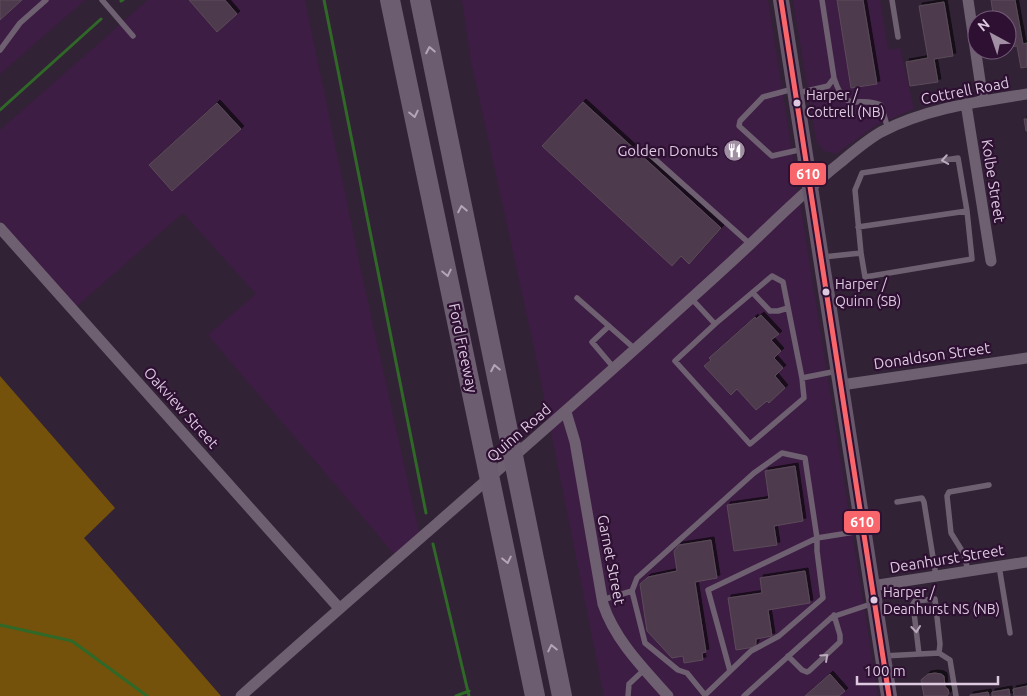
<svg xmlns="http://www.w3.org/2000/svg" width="1027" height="696" font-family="Ubuntu,sans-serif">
	<defs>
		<filter id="shadow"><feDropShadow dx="3" dy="-3" stdDeviation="0" flood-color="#0009"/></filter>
	</defs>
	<rect width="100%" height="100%" fill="#322236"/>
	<path fill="#3e1d44" d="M0 0H85L0 74Z
		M148 0H305L361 270 419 532 395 555 208 335 256 294 183 213 76 307 0 221V130Z
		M462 0H768L878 696H604L536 357 471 61Z
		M793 0H880L888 50 900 48 914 109 876 125 836 154 824 151 816 140Z"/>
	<path fill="#74520c" d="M0 376 115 508 84 538 221 696H0Z"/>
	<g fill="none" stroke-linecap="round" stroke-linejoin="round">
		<path stroke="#2f6827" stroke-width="3" d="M324 0 426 513
			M121 1 123 0
			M0 110 101 19
			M433 544 469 696
			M0 625 72 641 147 696
			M456 696 469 691"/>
	</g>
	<path fill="#4e3a4d" stroke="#5b4b59" filter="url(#shadow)" d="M0 0H22L0 20Z
		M189 0H225L237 14 217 32Z
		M837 0H863L877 84 851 88Z
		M991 0H1015L1023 44 1027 43V67L1021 68 1017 46 1007 47V20H994Z
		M944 2 953 56 934 59 938 82 910 86 906 62 928 58 919 6Z
		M583 102 721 228 689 264 681 256 672 266 542 146Z
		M217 103 241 129 172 191 149 165Z
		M1024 119H1027V131H1026Z
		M761 315 779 334 771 340 781 351 774 358 783 368 775 376 785 388 769 403 767 401 756 410 737 389 731 395 704 366 711 360 709 358 755 317 756 319Z
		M795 466 803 521 774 526 777 545 734 551 727 505 769 499 765 471Z
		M711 540 717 578 695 582 706 652 702 653 703 660 684 663 683 656 672 658 647 631 640 584 648 577 677 571 674 551 679 545Z
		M805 571 810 603 768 610 772 636 756 639V644L754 647 736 650 728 598 762 593 760 578Z
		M935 673 941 674 944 676 945 687 948 689 949 693 947 696H924L921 680 928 674Z
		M830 674 845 691 839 696H805Z
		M1027 686V696H1014L1013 689Z
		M1009 689 1010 696H992V692Z
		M988 692 989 696H970V695Z"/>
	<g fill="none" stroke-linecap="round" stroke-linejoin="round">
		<path stroke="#6e6071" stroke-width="5.5" d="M102 0 133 36
			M892 0 898 37
			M0 50 20 23 46 0
			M834 78C847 117 856 94 881 105L888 129
			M793 89 763 97 740 121 739 126 772 156 803 149
			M798 93 828 86 834 78 822 0
			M647 152 750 244
			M858 227 967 211
			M823 257 861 253 865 277 972 259 967 211 958 158 862 173 855 190 861 253
			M753 293 770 311H778L788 308
			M577 298 635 349
			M691 298 715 324
			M609 326 592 342 614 368
			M802 378 783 282 772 276 715 324 675 361 750 444 804 398 802 378 837 371
			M897 502 922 498 924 502 936 576
			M999 566 1010 633
			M968 571 964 554 951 533 947 496 949 492 989 485
			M632 591 645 643 678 670 687 673 705 695 751 651 779 636 823 598 817 551V538L708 590 730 671
			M602 600 632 591 637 578 754 473 782 453 805 458 817 538 861 531
			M919 654 913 604 915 601 935 599 940 644 939 653
			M788 656 802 670 807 672 809 671 840 642V635L834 615
			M883 656 939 653 950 660 956 696
			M628 696 629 684 645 669
			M744 696 832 617 874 603"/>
		<path stroke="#6e6071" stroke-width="11" d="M968 0 983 101
			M966 104 991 261
			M0 228 339 608
			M841 385 1027 358
			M566 412 575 442 603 604C615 640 643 668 668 696
			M872 586 1027 562
			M241 696C378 573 518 455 654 332 690 299 727 267 762 233 788 208 813 184 841 162 854 151 867 140 881 132 927 108 977 102 1027 94"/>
		<path stroke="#68586c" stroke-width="16" d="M781 0 889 696"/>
		<path stroke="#6d5d70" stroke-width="20" d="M390 0 535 696
			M420 0 562 696"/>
		<defs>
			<path id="bus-1" d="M781 0 889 696"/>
		</defs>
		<use href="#bus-1" stroke="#2e1033" stroke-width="9"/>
		<use href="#bus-1" stroke="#f8666c" stroke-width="5"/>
	</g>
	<defs><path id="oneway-chevron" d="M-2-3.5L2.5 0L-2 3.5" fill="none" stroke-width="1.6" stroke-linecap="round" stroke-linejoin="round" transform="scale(1.25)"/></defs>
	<g stroke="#b6a4b9">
		<use href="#oneway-chevron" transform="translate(430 50) rotate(-101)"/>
		<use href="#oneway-chevron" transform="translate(414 114) rotate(78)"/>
		<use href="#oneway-chevron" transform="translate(462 209) rotate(-101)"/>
		<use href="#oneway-chevron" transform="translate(447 273) rotate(78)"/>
		<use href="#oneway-chevron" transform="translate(495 368) rotate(-101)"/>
		<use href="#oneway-chevron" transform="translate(507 560) rotate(78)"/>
		<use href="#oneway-chevron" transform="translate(552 648) rotate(-102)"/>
	</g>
	<g stroke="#bcaabf">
		<use href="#oneway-chevron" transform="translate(945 160) rotate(171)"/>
		<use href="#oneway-chevron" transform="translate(916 629) rotate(84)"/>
		<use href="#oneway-chevron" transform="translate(825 657) rotate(-42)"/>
	</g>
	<defs>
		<symbol id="restaurant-disc" viewBox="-11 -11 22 22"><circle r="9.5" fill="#a18fa4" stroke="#2e1033"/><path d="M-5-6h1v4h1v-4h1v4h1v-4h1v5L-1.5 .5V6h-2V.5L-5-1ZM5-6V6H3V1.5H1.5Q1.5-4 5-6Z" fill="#fff"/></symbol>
	</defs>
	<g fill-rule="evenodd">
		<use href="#restaurant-disc" x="722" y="138" width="25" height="25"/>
	</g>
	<g fill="#ddcae0" stroke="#2e1033" stroke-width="2">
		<circle cx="797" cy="103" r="4.5"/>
		<circle cx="826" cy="292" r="4.5"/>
		<circle cx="874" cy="600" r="4.5"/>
	</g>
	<g text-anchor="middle" stroke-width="4.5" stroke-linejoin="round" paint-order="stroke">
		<g font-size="14" fill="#ddcae0" stroke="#2e1033" text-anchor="start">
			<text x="806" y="100">Harper /<tspan x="806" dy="17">Cottrell (NB)</tspan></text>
			<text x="835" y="289">Harper /<tspan x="835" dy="17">Quinn (SB)</tspan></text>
			<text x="883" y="597">Harper /<tspan x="883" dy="17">Deanhurst NS (NB)</tspan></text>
		</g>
		<g font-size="15" fill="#ddcae0" stroke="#2e1033">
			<text transform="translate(965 91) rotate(-11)" y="5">Cottrell Road</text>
			<text transform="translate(993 181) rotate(81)" y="5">Kolbe Street</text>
			<text transform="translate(463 348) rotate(78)" y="5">Ford Freeway</text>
			<text transform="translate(932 356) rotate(-8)" y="5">Donaldson Street</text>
			<text transform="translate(181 408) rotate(48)" y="5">Oakview Street</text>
			<text transform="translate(519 433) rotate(-41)" y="5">Quinn Road</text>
			<text transform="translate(947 559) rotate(-9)" y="5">Deanhurst Street</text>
			<text transform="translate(611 560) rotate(79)" y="5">Garnet Street</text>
		</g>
		<g font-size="15" fill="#ddcae0" stroke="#2e1033" text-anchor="end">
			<text x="718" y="156">Golden Donuts</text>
		</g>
	</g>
	<g stroke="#2e1033" stroke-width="2">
		<rect x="789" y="162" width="38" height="24" rx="5" fill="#f8666c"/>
		<rect x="843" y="510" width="38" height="24" rx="5" fill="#f8666c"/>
	</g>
	<g font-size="14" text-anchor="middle" font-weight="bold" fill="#fff">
		<text x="808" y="179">610</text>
		<text x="862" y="527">610</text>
	</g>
	<g transform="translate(992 35) rotate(320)"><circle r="24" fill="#2e1033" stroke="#745a78"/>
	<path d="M0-4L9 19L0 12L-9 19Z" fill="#a18fa4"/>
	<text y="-8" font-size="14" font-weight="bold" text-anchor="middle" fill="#ddcae0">N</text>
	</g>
	<path d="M857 676v8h141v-8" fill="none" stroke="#ddcae0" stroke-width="2.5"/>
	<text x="864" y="676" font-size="15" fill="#ddcae0" stroke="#2e1033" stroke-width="4" paint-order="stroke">100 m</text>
</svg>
